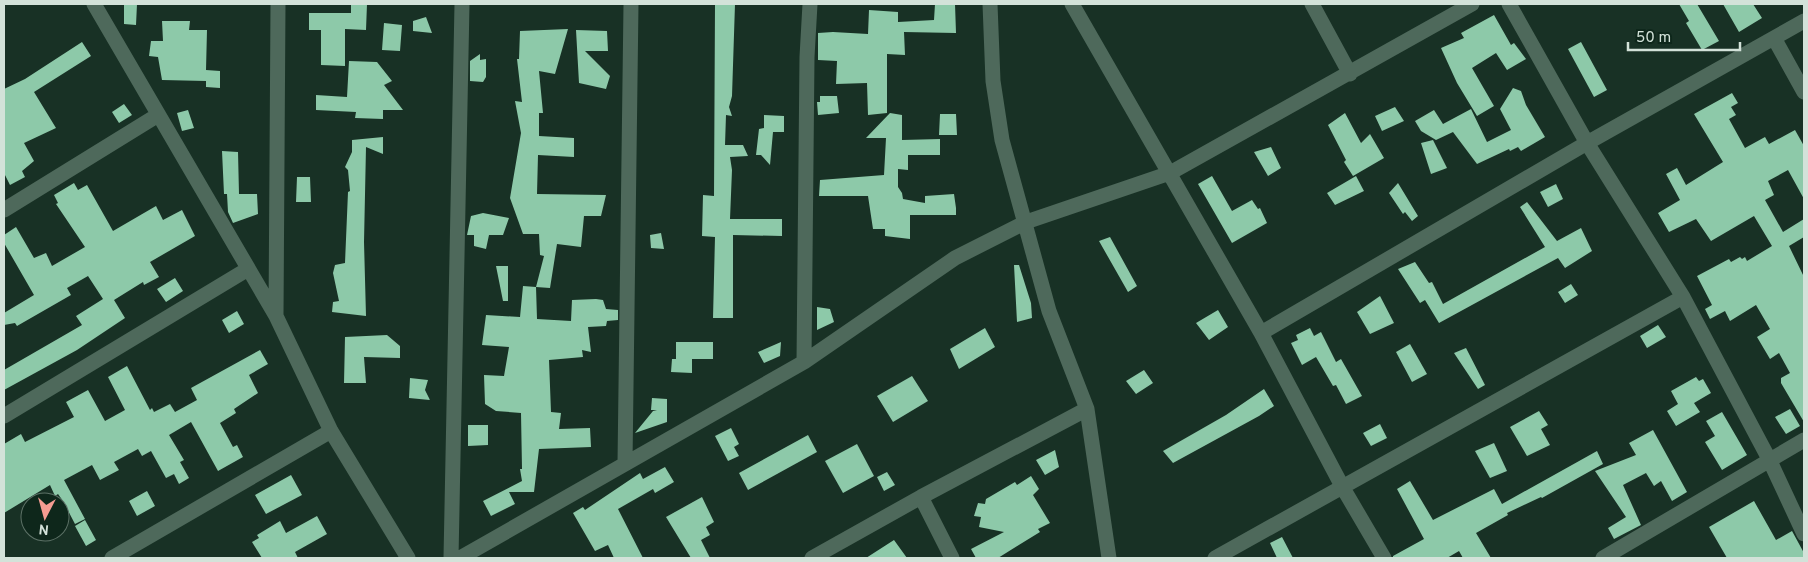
<svg xmlns="http://www.w3.org/2000/svg" width="1808" height="562" font-family="Overpass,sans-serif">
	<rect width="100%" height="100%" fill="#183125"/>
	<path fill="#8dc9a9" d="M124 4H137L136 25 124 24Z
		M351 4H367L366 30 345 29V66L321 65V30H309V13H351Z
		M715 4H735L732 96 729 107 732 116 726 115 725 145H743L748 156 730 157 732 170 730 219H782V236L733 235V318H713L715 237 702 236 703 195 714 196Z
		M935 4H955L956 33 904 32 905 55 887 54V113L868 115 867 83 836 84 837 61 818 60V33L833 32 868 34 869 10 898 12V22L934 20Z
		M1679 4H1697L1719 41 1702 50 1686 23 1689 21Z
		M1723 4H1753L1762 18 1739 32Z
		M1494 15 1511 45 1514 43 1526 59 1507 70 1496 53 1472 68 1494 106 1477 116 1457 83 1441 48 1464 38 1461 33Z
		M426 17 432 33 413 31V21Z
		M162 21H190L189 30H207L206 70 220 71V88L206 87V81L162 80 158 57 149 56 151 41H163Z
		M384 23 402 25 400 51 382 50Z
		M568 29 555 74 539 71 543 113H539V136L574 138V157L538 155 537 194 606 195 601 216H584L581 247 557 244 550 288 536 287 544 256 540 255 539 234H523L510 198 521 133 515 101 522 102 517 59H519L520 31Z
		M576 30 607 31 608 51H585L610 76 606 89 579 83Z
		M82 42 91 56 34 92 56 128 24 143 34 161 22 171 25 177 10 185 4 173V89L25 79Z
		M1581 42 1607 90 1594 97 1568 49Z
		M480 54V60L486 59V77L483 82 470 81V61Z
		M349 61 377 62 392 81 384 85 403 110H383V119L355 118 356 112 316 110V95L347 97Z
		M1513 88 1521 91 1526 105 1545 137 1521 151 1518 147 1510 151 1509 149 1477 164 1453 132 1436 140 1421 131 1415 121 1434 110 1443 124 1471 109 1487 142 1511 130 1500 109Z
		M1732 93 1738 103 1731 107 1736 115 1729 119 1745 148 1765 137 1769 144 1795 130 1804 146V199L1788 170 1768 181 1774 195 1765 200 1783 232 1804 219V237L1789 246 1804 277V422L1781 383V378L1790 373 1779 353 1770 359 1757 337 1770 329 1756 305 1730 321 1725 311 1710 319 1705 309 1712 305 1697 276 1729 259 1731 262 1740 257 1742 259 1745 257 1747 261 1772 246 1754 216 1711 241 1696 219 1669 232 1658 213 1680 200 1666 174 1677 168 1686 185 1723 162 1694 114Z
		M820 96H837L839 113 818 115 817 102H820Z
		M124 104 132 115 119 123 112 112Z
		M1395 107 1404 121 1382 131 1375 116Z
		M188 110 194 128 182 131 177 113Z
		M890 113 902 115V140L940 139V155H908V170L898 169V187L902 193 903 199 925 203V196L954 194 956 208V215H910V239L885 236V229H873L868 196H819L820 180 884 175 886 138H866Z
		M1345 113 1361 143 1370 134 1384 158 1353 176 1344 162 1346 160 1328 125Z
		M940 114H956L957 135H939Z
		M764 115 784 116V132H773L770 165 761 155H756L759 129 764 128Z
		M383 137V154L366 147 364 242 366 316 332 312 333 302 339 301 333 273 335 265 345 263 348 192 350 191 348 170 345 167 352 152V140Z
		M1433 140 1447 168 1431 174 1421 143Z
		M1271 147 1281 168 1268 176 1254 152Z
		M222 151 238 152 239 194H257L258 214 233 223 228 212 227 194H224Z
		M1212 176 1232 211 1252 200 1258 209 1260 208 1267 223 1232 243 1198 184Z
		M1356 176 1364 191 1335 205 1327 193Z
		M297 177H310L311 202H296Z
		M74 183 78 190 87 185 113 231 156 206 163 220 182 210 195 236 150 262 159 277 144 285 143 282 114 300 125 318 77 350 4 390V370L82 325 76 316 103 299 88 276 67 288 71 295 17 326 15 323 4 325V313L34 295 4 243V235L16 227 34 258 46 253 52 266 85 247 56 204 58 203 54 195Z
		M1398 183 1418 216 1412 221 1405 212 1403 214 1389 193Z
		M1556 184 1563 199 1548 207 1540 192Z
		M1527 202 1557 241 1581 228 1592 251 1565 268 1558 258 1439 323 1425 300 1420 303 1398 269 1415 262 1429 283 1432 282 1443 304 1545 247 1520 207Z
		M483 213 509 218 503 235H489L486 249 474 246V235H467L471 216Z
		M661 233 664 249 651 248 650 235Z
		M1110 237 1137 286 1128 292 1099 241Z
		M1014 265H1019L1031 303 1032 318 1017 322Z
		M496 266H508V301H503Z
		M175 278 183 291 166 302 157 289Z
		M1571 284 1578 295 1565 303 1558 292Z
		M523 286 536 287 537 319 571 321 572 300 596 299 603 300 606 309 618 310V320L607 321 606 326 588 327 591 352 582 350 583 357 549 360 551 412 561 413 559 429 590 428 591 447 539 449 534 492H509L515 504 491 516 483 501 522 481 520 469H522L521 413 496 411 485 404 484 375 504 376 509 347 482 345 486 315 520 317Z
		M1380 296 1394 323 1370 334 1357 312Z
		M817 307 830 309 834 322 817 330Z
		M1218 310 1228 327 1209 340 1196 323Z
		M237 311 244 324 229 333 222 320Z
		M1658 325 1666 337 1647 348 1640 336Z
		M985 328 995 347 959 369 950 349Z
		M1310 328 1314 336 1321 332 1336 362 1341 359 1362 396 1346 404 1336 385 1333 386 1316 357 1302 365 1291 343 1298 340 1296 335Z
		M387 335 400 346V358L364 357 366 383H344L345 337Z
		M676 342H713V359H692V373L671 372 672 359H676Z
		M781 342 780 356 764 363 758 352Z
		M1410 344 1427 374 1412 382 1396 352Z
		M1466 348 1485 385 1478 389 1454 353Z
		M260 350 268 364 249 375 258 393 234 409 236 413 220 423 233 447 237 445 243 457 218 471 191 422 169 435 184 460 180 462 189 478 179 484 174 474 166 478 151 451 142 456 138 449 114 462 119 470 100 480 92 465 64 480 85 519 75 524 63 501 58 494 55 496 50 485 4 513V444L21 434 25 442 74 417 66 402 88 390 105 421 125 410 108 377 127 366 150 410 152 408 154 412 170 404 175 412 197 400 191 388Z
		M1144 370 1153 383 1136 394 1126 381Z
		M912 376 928 401 893 422 877 396Z
		M1696 377 1699 381 1703 379 1711 393 1694 403 1700 412 1676 426 1667 411 1678 404 1671 391Z
		M410 378 428 380 425 390 430 400 409 398Z
		M1264 389 1274 406 1259 416 1173 463 1163 451 1226 415Z
		M652 398 667 399V422L635 433 653 411 657 410H651Z
		M1790 409 1800 426 1786 434 1775 417Z
		M1539 411 1548 425 1541 429 1550 445 1527 456 1510 427Z
		M1722 412 1747 455 1722 470 1705 442 1715 436 1706 421Z
		M1380 424 1387 438 1371 446 1363 433Z
		M468 425H488V445L468 446Z
		M731 428 739 444 734 447 739 456 728 461 715 436Z
		M1653 430 1687 492 1672 501 1661 481 1654 486 1646 473 1623 485 1641 525 1614 539 1608 528 1626 517 1595 471 1636 455 1629 443Z
		M808 435 817 452 748 490 739 473Z
		M1494 443 1507 471 1490 478 1475 451Z
		M857 444 874 476 843 493 825 461Z
		M1055 450 1059 467 1045 475 1036 460Z
		M1597 451 1603 464 1542 498 1541 497 1507 513 1508 515 1476 533 1491 558H1463L1459 551 1447 558H1393V556L1424 539 1397 489 1410 481 1433 520 1494 489 1502 504Z
		M665 467 674 482 655 493 653 489 618 509 643 558H614L608 545 595 551 573 513 583 507 585 510 640 473 643 479Z
		M887 472 895 485 884 491 877 477Z
		M291 475 302 495 266 514 255 495Z
		M1031 476 1039 489 1033 495 1050 523 1038 529 1040 532 998 558H976L971 549 1004 532 979 527 981 517 974 516 978 503 985 504 986 499 1015 482 1017 485Z
		M147 491 155 506 137 516 129 501Z
		M702 497 714 522 706 527 710 535 701 540 710 558H691L666 517Z
		M1754 501 1776 540 1792 531 1804 553V558H1727L1709 527Z
		M317 516 327 534 295 552 298 558H262L252 542 259 538 257 535 280 521 286 533Z
		M85 520 96 540 86 546 75 526Z
		M1282 537 1293 558H1277L1270 543Z
		M894 540 907 558H866Z"/>
	<g fill="none" stroke-linecap="round" stroke-linejoin="round">
		<path stroke="#4e695b" stroke-width="15" d="M94 4 276 316 331 431 408 558
			M990 4 993 81 1002 140 1049 311 1087 409 1109 558
			M1072 4 1261 333 1343 488 1384 558
			M1312 4 1350 74
			M1509 4 1587 143 1683 297 1769 459 1804 534
			M1774 38 1804 92
			M4 210 158 115
			M276 316 278 4
			M1261 333 1587 143 1804 21
			M804 362 807 57 810 4
			M4 416 248 269
			M625 463 631 4
			M921 497 952 558
			M112 558 331 431
			M451 558 462 4
			M460 558 804 362 955 258 1026 222 1170 173 1472 4
			M812 558 921 497 1087 409
			M1215 558 1683 297
			M1603 558 1804 440"/>
	</g>
	<rect width="1808" height="562" fill="none" stroke="#d3e2d9" stroke-width="10"/>
	<g transform="translate(45 517) rotate(186)"><circle r="24" fill="#0e271b" stroke="#5d7267"/>
	<path d="M0-4L9 19L0 12L-9 19Z" fill="#f59c92"/>
	<text y="-8" font-size="14" font-weight="bold" text-anchor="middle" fill="#d3e2d9">N</text>
	</g>
	<path d="M1628 42v8h112v-8" fill="none" stroke="#d3e2d9" stroke-width="2.5"/>
	<text x="1636" y="42" font-size="15" fill="#d3e2d9" stroke="#0e271b" stroke-width="4" paint-order="stroke">50 m</text>
</svg>
